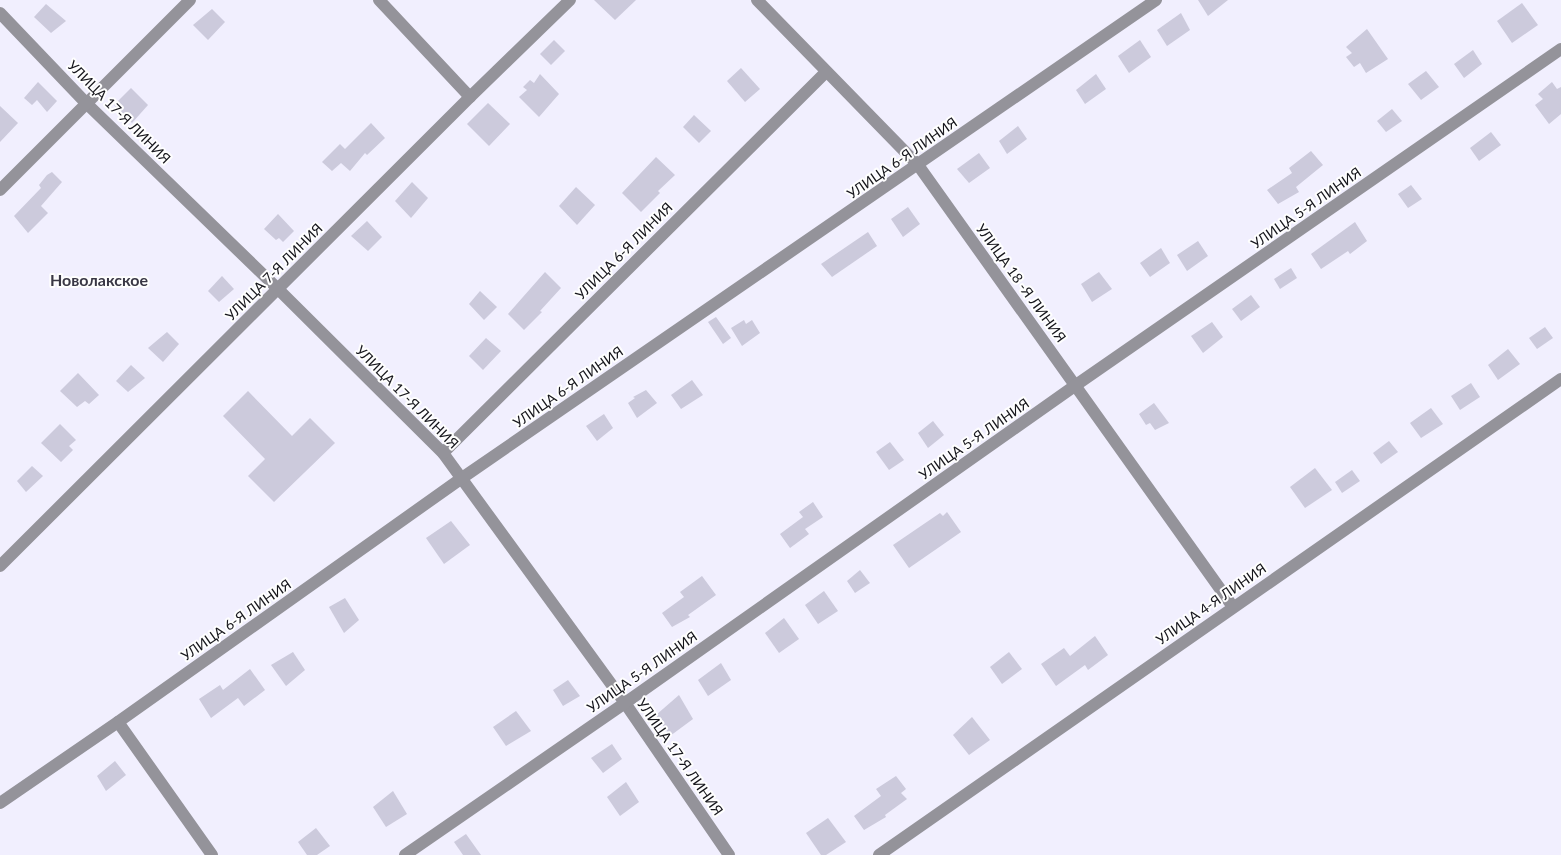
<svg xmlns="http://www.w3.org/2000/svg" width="1561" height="855" font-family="Lato,sans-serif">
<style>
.building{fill:#cccadc}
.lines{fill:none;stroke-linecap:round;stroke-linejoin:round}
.minor{stroke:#94939a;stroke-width:12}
.labels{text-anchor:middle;stroke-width:4;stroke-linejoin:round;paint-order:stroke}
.street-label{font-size:14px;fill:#15151b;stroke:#fefefe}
.quarter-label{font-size:16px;font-weight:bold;fill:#393745;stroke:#fefefe}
</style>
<rect width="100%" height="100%" fill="#f1effe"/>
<g class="building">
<path d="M594,0H636L615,20Z"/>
<path d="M1198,0H1228L1208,16Z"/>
<path d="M1522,3L1538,25L1512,43L1497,21Z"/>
<path d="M46,4L66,21L51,33L34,17Z"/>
<path d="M212,9L225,22L208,40L193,25Z"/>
<path d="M1181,13L1190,30L1167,46L1157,30Z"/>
<path d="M1367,29L1388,59L1366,73L1360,63L1354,67L1346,57L1352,53L1346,47Z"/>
<path d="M554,40L565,51L551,65L540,54Z"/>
<path d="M1140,40L1151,57L1129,73L1118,56Z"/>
<path d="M1473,50L1482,64L1464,78L1454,64Z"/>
<path d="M741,68L760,89L745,102L727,81Z"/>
<path d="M1426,71L1439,87L1421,100L1408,84Z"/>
<path d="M540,74L559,94L539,117L519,97L527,90L523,87L530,80L534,83Z"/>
<path d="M1096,74L1106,89L1085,104L1076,90Z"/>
<path d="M38,82L57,101L47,112L37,100L32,105L24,98Z"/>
<path d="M1552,82L1557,89L1561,87V114L1549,124L1535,105L1543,99L1538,94Z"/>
<path d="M131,88L148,105L132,123L114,105Z"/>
<path d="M488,103L510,124L489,146L467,124Z"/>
<path d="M0,106L18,123L0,142Z"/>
<path d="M1392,109L1402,121L1386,132L1377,121Z"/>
<path d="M694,115L711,131L699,143L683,127Z"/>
<path d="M371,123L385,138L367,155L365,153L350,171L341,163L332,171L322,162L340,144L345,149Z"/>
<path d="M1018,126L1027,139L1007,154L999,141Z"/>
<path d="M1491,132L1501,145L1479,161L1470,148Z"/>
<path d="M1311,151L1323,165L1296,187L1299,192L1278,204L1267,190L1292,173L1289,168Z"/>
<path d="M979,153L990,168L969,183L957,169Z"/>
<path d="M656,157L675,175L658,191L660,193L641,212L622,193Z"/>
<path d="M52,172L62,182L41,206L48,213L28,233L14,216L41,188L39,185L47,175Z"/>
<path d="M412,182L428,198L411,218L395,201Z"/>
<path d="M1411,185L1422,199L1408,208L1398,194Z"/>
<path d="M576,187L595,205L577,225L559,206Z"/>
<path d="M908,207L920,224L903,237L891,219Z"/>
<path d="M278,214L294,231L283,242L279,238L276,240L264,229Z"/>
<path d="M367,221L382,237L368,251L351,236Z"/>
<path d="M1355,222L1367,241L1350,254L1348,251L1321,269L1311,254Z"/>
<path d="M868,232L877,246L832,277L821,264Z"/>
<path d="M1198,241L1208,256L1187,271L1177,255Z"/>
<path d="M1161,248L1170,263L1150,277L1140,263Z"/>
<path d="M1291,268L1297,278L1280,289L1274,279Z"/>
<path d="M545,272L561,288L540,311L542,312L524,330L508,314Z"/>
<path d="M1099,272L1112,289L1092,302L1081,284Z"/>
<path d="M222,276L234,289L219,302L208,291Z"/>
<path d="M480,291L497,307L484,320L469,304Z"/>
<path d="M1251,295L1260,307L1241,321L1232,309Z"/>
<path d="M716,317L731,338L723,344L708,322Z"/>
<path d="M744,320L746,324L752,320L760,333L742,346L731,328Z"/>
<path d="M1212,322L1223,337L1203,353L1191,336Z"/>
<path d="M1545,327L1553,338L1537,349L1529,338Z"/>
<path d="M167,332L179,344L163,362L148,348Z"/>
<path d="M486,338L501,351L483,370L469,356Z"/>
<path d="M1508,349L1520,364L1498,380L1488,365Z"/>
<path d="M131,365L145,378L128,392L116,381Z"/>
<path d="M78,373L99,395L89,404L85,401L77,407L60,391Z"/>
<path d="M692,380L703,395L681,409L671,395Z"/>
<path d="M1471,383L1480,397L1460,410L1451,396Z"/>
<path d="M646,390L657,403L637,418L628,403L635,398L633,397Z"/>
<path d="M248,391L292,436L310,418L335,443L274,502L248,476L265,459L223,416Z"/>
<path d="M1154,403L1169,423L1155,430L1150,423L1146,425L1139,414Z"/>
<path d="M1431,408L1443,424L1421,438L1410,423Z"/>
<path d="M604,414L613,428L597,441L586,426Z"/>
<path d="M933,421L944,435L928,448L918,433Z"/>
<path d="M60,424L76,440L69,446L73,450L61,462L41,443Z"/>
<path d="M1389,441L1398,452L1381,464L1373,453Z"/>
<path d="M890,442L904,460L889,470L876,452Z"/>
<path d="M32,466L43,476L26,492L17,481Z"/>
<path d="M1315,468L1332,490L1305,508L1290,487Z"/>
<path d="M1352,470L1360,481L1342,493L1335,482Z"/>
<path d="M813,502L823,517L805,529L809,534L790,548L780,534L803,517L799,512Z"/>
<path d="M947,512L961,532L909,568L893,545L940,513L943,516Z"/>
<path d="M451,521L470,545L444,564L426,538Z"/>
<path d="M860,570L870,583L855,593L847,581Z"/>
<path d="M702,576L716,595L688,615L690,617L672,627L662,613L684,597L680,592Z"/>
<path d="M824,591L838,611L818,624L805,605Z"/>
<path d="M345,598L359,620L344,633L329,607Z"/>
<path d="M784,618L799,639L779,653L765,633Z"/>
<path d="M1095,636L1108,655L1088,670L1085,665L1056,686L1041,664L1064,648L1070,656Z"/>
<path d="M293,652L305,670L286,686L271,665Z"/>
<path d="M1009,652L1022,669L1002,684L990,667Z"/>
<path d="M721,663L731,680L708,696L698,680Z"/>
<path d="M250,669L265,690L244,706L238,698L211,718L199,699L220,685L223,690Z"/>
<path d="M568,680L580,696L563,706L553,690Z"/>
<path d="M679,695L693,719L670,736L656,715Z"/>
<path d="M516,711L531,731L506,746L493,727Z"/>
<path d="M972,717L990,740L969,755L953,735Z"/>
<path d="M612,744L622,759L603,773L591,758Z"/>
<path d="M115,761L126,775L106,791L97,776Z"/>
<path d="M896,776L906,789L901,793L907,799L885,815L886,817L864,830L854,816L881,796L876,789Z"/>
<path d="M626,782L639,802L620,816L607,797Z"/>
<path d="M393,791L407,814L386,827L373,807Z"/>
<path d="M828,818L846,842L826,855H821L806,833Z"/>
<path d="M316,828L330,846L317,855H307L298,842Z"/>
<path d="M466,834L481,855H463L454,842Z"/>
</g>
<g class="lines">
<g class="minor">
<path d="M379,0L470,97"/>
<path d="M757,0L918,165L1233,607"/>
<path d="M0,13L86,103L278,289L443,453L625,703L729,855"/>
<path d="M0,190L190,0"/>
<path d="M443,453L826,72"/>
<path d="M0,566L470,97L570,0"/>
<path d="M118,722L212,855"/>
<path d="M0,803L118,722L462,478L1156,0"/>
<path d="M405,855L625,703L1076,385L1561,49"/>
<path d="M879,855L1561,379"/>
</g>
</g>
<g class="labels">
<g class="street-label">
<text transform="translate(119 112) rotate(45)" y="5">УЛИЦА 17-Я ЛИНИЯ</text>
<text transform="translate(902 158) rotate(-35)" y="5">УЛИЦА 6-Я ЛИНИЯ</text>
<text transform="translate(1306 208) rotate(-35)" y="5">УЛИЦА 5-Я ЛИНИЯ</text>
<text transform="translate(624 251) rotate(-45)" y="5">УЛИЦА 6-Я ЛИНИЯ</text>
<text transform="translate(274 272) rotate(-45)" y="5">УЛИЦА 7-Я ЛИНИЯ</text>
<text transform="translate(1021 283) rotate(54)" y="5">УЛИЦА 18 -Я ЛИНИЯ</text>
<text transform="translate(568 387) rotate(-35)" y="5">УЛИЦА 6-Я ЛИНИЯ</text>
<text transform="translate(407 397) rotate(45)" y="5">УЛИЦА 17-Я ЛИНИЯ</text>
<text transform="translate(974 439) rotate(-35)" y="5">УЛИЦА 5-Я ЛИНИЯ</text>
<text transform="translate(1211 604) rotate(-35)" y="5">УЛИЦА 4-Я ЛИНИЯ</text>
<text transform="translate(236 620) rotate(-35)" y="5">УЛИЦА 6-Я ЛИНИЯ</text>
<text transform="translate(642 672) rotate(-35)" y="5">УЛИЦА 5-Я ЛИНИЯ</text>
<text transform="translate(680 757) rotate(55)" y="5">УЛИЦА 17-Я ЛИНИЯ</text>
</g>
<g class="quarter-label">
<text x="99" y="286">Новолакское</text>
</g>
</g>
</svg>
